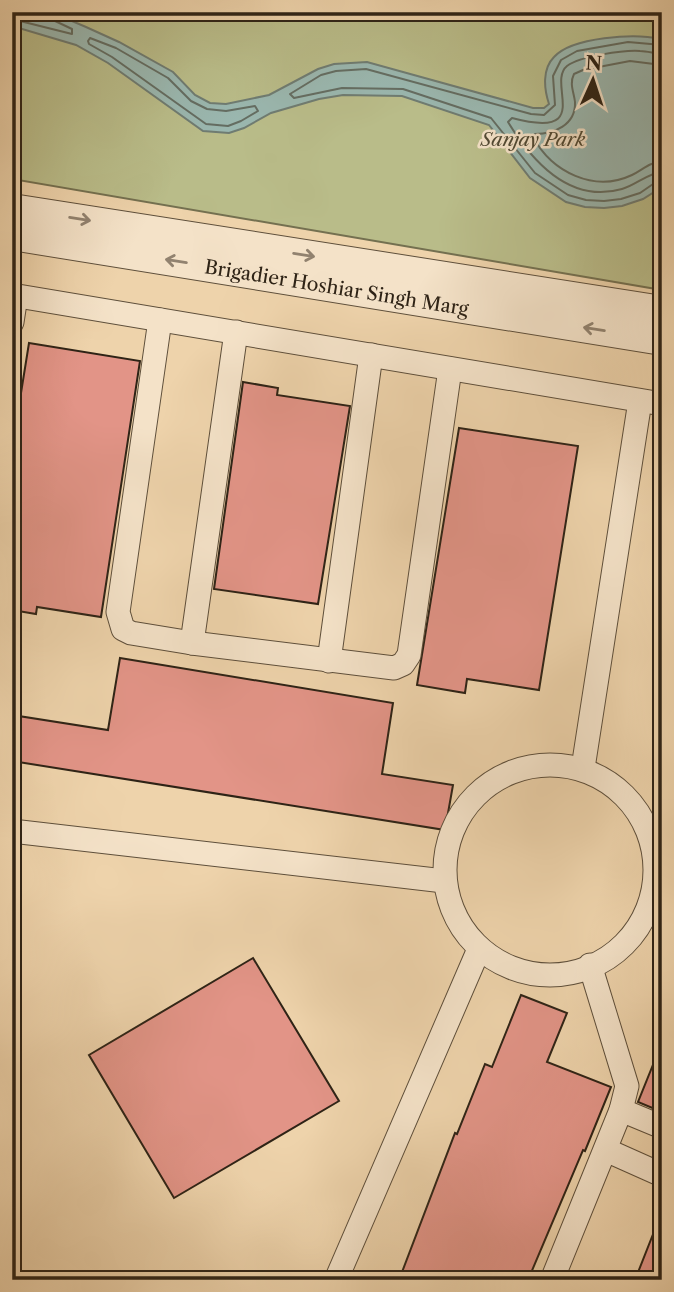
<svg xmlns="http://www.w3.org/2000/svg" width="674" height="1292" font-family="'Libre Caslon Text',serif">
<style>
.green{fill:#b9bc89;stroke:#747050;stroke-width:2}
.water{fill:#9ab7af;stroke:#6f7c72;stroke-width:2}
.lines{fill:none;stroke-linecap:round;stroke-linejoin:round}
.shore{stroke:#646d62;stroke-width:2}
.building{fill:#e29487;stroke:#2e2316;stroke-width:2}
.minor-casing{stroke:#5e4f3b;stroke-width:25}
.tertiary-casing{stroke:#5e4f3b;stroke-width:32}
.minor{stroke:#f4e2c8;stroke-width:23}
.tertiary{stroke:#f4e2c8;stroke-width:30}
.oneway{stroke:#91826f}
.labels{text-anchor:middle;stroke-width:5;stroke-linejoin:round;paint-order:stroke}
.park-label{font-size:19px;font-style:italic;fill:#514933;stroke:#f4e2c8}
.street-label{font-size:19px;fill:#2e2316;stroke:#f4e2c8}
</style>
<rect width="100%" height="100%" fill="#eed3ab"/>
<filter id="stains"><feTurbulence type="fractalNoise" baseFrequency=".00286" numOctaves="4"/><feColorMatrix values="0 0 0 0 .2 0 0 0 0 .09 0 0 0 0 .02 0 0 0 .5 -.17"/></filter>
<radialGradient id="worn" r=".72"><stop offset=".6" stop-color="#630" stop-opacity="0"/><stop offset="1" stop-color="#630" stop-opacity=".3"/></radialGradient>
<path class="green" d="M12,12H662V290L12,179Z"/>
<path class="water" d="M12,12H51L86,27L119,42L173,72L195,95L210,103L226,104L269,95L318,69L334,64L367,62L533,108H544L549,104C544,89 542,69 554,57C572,37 635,33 660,39H662V187L643,199L622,206L604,208L585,207L566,202L530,178L489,125L402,96L343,95L319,99L271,113L244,128L229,133L203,131L108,63L76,45L12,26Z"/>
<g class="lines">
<g class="shore">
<path d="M12,19L72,34V29L53,20L51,12"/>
<path d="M90,38L116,48L168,78L191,101L207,109L226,111L255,106L258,111L241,121L228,126L206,124L112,57L89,44L88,41Z"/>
<path d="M662,45L628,42L577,51L561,60L553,76L555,105L544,115L531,114L366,69L336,71L321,75L290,94L294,98L342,88L403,89L491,118L535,173L568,195L586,200L604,201L621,199L640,193L656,182L662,181"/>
<path d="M662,54C655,54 648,51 640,51C624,50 580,56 567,66C546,83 595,140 512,118L508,122C532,161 570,204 622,189C636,185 648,173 662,172"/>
<path d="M662,65L630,61L583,70L574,74C569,84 574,92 575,102C576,125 554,134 535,134L533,137C552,172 594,193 632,175C643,170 649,162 662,162"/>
</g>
</g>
<g class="building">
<path d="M29,343L140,361L101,617L37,607L36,614L12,610V449Z"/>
<path d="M243,382L278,388L277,395L350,406L318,604L214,589Z"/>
<path d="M459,428L578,446L539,690L467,679L465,693L417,685Z"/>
<path d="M120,658L393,703L382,774L453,785L445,830L12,761V715L108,730Z"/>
<path d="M253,958L339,1101L174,1198L89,1055Z"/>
<path d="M521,995L567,1013L547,1062L611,1087L585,1151L583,1150L528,1280H399L455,1133L457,1134L485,1064L492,1067Z"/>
<path d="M661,1045H662V1112L638,1102Z"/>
<path d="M661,1214L662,1280H635Z"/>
</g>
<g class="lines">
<g class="minor-casing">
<g id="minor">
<path d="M12,295L662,404"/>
<path d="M160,320L118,612L123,629L131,633L192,643L394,668L403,664L409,655L450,369"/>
<path d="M12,322L16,296"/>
<path d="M192,643L236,332"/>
<path d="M329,661L371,355"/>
<circle cx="550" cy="870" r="105"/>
<path d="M583,768L640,401"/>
<path d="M12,831L444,881"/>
<path d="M590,965L627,1086L621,1110"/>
<path d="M606,1150L662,1175"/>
<path d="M336,1280L479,949"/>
<path d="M552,1280L621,1110L662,1127"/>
</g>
</g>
<g class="tertiary-casing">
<g id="tertiary">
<path d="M12,209L662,311"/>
<path id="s1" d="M12,235L662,340"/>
</g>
</g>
<use href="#minor" class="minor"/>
<use href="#tertiary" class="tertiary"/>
</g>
<defs><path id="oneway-shaft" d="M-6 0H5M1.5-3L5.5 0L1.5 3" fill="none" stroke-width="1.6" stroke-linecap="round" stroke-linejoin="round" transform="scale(1.75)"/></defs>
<g class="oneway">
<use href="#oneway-shaft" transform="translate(80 219) rotate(9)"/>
<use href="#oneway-shaft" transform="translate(304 255) rotate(9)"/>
<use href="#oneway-shaft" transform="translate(176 261) rotate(-171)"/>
<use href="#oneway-shaft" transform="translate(594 329) rotate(-171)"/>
</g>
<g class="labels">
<g class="park-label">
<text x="533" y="146">Sanjay Park</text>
</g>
<g class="street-label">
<text dy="7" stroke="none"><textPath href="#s1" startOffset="329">Brigadier Hoshiar Singh Marg</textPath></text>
</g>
</g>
<rect width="674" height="1292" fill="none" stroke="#eed3ab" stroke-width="42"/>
<rect x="14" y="14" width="646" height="1264" fill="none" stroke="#2e2316" stroke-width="3.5"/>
<rect x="21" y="21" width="632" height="1250" fill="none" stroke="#2e2316" stroke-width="2"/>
<g transform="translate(593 80) rotate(3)" stroke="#f4e2c8" stroke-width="5" paint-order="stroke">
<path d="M0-5L12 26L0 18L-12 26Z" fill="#2e2316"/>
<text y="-10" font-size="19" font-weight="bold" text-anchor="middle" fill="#2e2316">N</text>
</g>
<rect width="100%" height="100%" filter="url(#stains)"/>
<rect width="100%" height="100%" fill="url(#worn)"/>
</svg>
